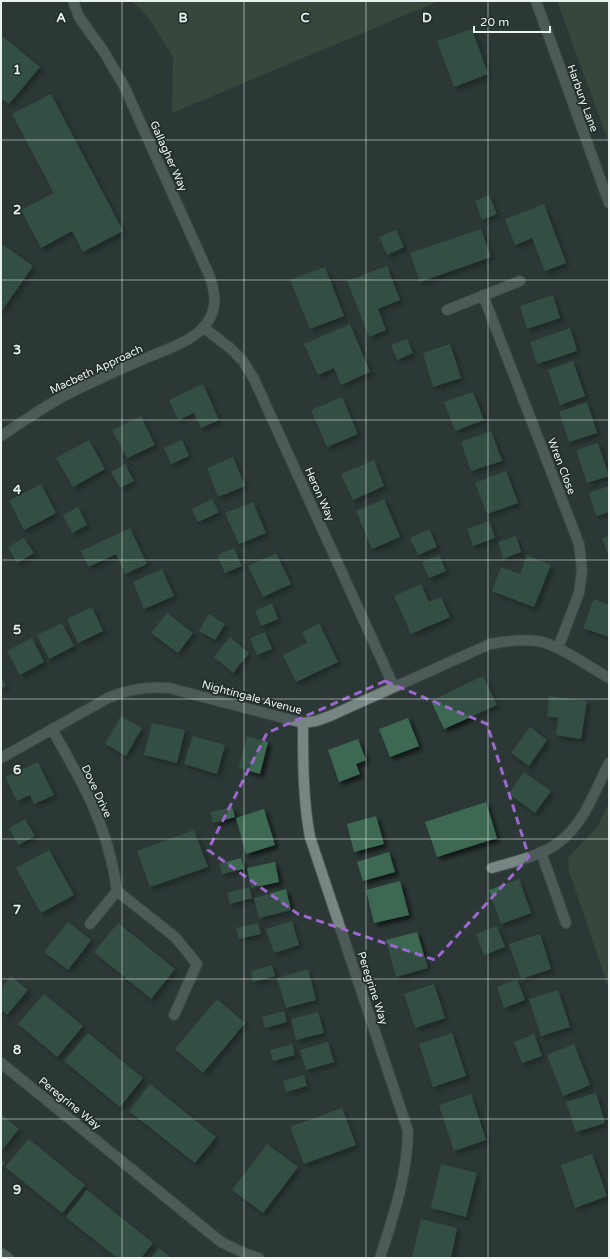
<svg xmlns="http://www.w3.org/2000/svg" width="610" height="1259" font-family="'Varela Round',sans-serif">
<style>
.green{fill:#475a44}
.building{fill:#3c6952;filter:url(#shadow)}
.lines{fill:none;stroke-linecap:round;stroke-linejoin:round}
.street-casing{stroke:#4b5754;stroke-width:12}
.secondary-casing{stroke:#4b5754;stroke-width:12}
.street{stroke:#778682;stroke-width:10}
.secondary{stroke:#778682;stroke-width:10}
.marked{fill:none;stroke:#9c67ce;stroke-width:3;stroke-dasharray:8 5;stroke-linejoin:round}
.grid{fill:none;stroke:#eaf2f0;stroke-width:1;stroke-opacity:0.55}
.labels{text-anchor:middle;stroke-width:3.5;stroke-linejoin:round;paint-order:stroke}
.street-label{font-size:11px;fill:#eaf2f0;stroke:#222e2b}
.grid-label{font-size:13px;text-anchor:middle;font-weight:bold;fill:#eaf2f0;stroke:#222e2b;stroke-width:3.5;stroke-linejoin:round;paint-order:stroke}
</style>
<defs>
<filter id="shadow"><feDropShadow dx="3.5" dy="3.5" stdDeviation="2" flood-color="#0009"/></filter>
</defs>
<rect width="100%" height="100%" fill="#2b3836"/>
<g class="green">
<path d="M132,1H439L172,113L173,57L148,17Z"/>
<path d="M557,1H609V143Z"/>
<path d="M609,803V990L569,871L568,858L598,826Z"/>
</g>
<g class="building">
<path d="M472,29L488,74L454,87L437,41Z"/>
<path d="M1,35L40,67L9,104L1,98Z"/>
<path d="M51,94L123,231L83,252L72,231L41,248L21,210L54,193L12,114Z"/>
<path d="M489,195L497,214L482,220L475,201Z"/>
<path d="M544,204L566,263L545,271L532,238L515,245L505,219Z"/>
<path d="M481,229L491,257L420,282L410,253Z"/>
<path d="M396,230L404,247L387,255L379,237Z"/>
<path d="M2,244L33,266L1,312V245Z"/>
<path d="M387,266L400,300L378,309L386,330L369,337L347,281Z"/>
<path d="M325,267L344,316L310,329L290,280Z"/>
<path d="M553,295L560,318L527,329L520,306Z"/>
<path d="M350,324L370,372L341,385L334,368L318,375L304,344Z"/>
<path d="M570,328L577,351L537,364L530,342Z"/>
<path d="M407,339L413,353L397,360L391,345Z"/>
<path d="M450,344L461,378L433,387L423,353Z"/>
<path d="M573,361L585,396L560,405L548,370Z"/>
<path d="M203,384L219,420L201,428L194,413L178,420L169,400Z"/>
<path d="M473,392L484,420L455,431L444,402Z"/>
<path d="M342,397L358,434L327,447L311,410Z"/>
<path d="M587,402L597,433L569,442L559,412Z"/>
<path d="M141,416L155,445L127,458L112,430Z"/>
<path d="M491,431L502,461L471,471L461,442Z"/>
<path d="M89,440L105,469L73,487L56,458Z"/>
<path d="M182,440L189,456L171,464L164,448Z"/>
<path d="M598,443L609,476L587,483L576,450Z"/>
<path d="M233,457L245,486L218,497L207,468Z"/>
<path d="M374,460L384,486L353,500L341,474Z"/>
<path d="M125,464L134,481L120,488L111,472Z"/>
<path d="M506,471L518,503L487,514L475,483Z"/>
<path d="M41,484L56,513L24,530L9,501Z"/>
<path d="M609,486V512L596,516L589,493Z"/>
<path d="M212,499L219,512L198,522L192,509Z"/>
<path d="M384,499L400,537L372,549L356,511Z"/>
<path d="M253,502L266,533L239,544L225,513Z"/>
<path d="M78,507L87,525L72,533L63,515Z"/>
<path d="M489,521L495,538L473,546L467,529Z"/>
<path d="M130,528L147,564L125,574L116,554L88,567L81,551Z"/>
<path d="M429,529L437,547L418,555L410,538Z"/>
<path d="M516,536L521,552L503,559L498,542Z"/>
<path d="M609,536V557L602,538Z"/>
<path d="M24,538L34,553L17,563L8,547Z"/>
<path d="M234,548L242,566L225,573L217,555Z"/>
<path d="M276,553L291,584L263,597L248,566Z"/>
<path d="M439,555L446,571L429,578L422,562Z"/>
<path d="M527,555L551,565L534,607L492,591L501,567L520,574Z"/>
<path d="M162,569L174,596L144,609L133,582Z"/>
<path d="M421,584L429,602L441,597L450,617L411,634L394,596Z"/>
<path d="M594,599L609,605V637L583,628Z"/>
<path d="M272,603L278,619L261,626L255,611Z"/>
<path d="M92,607L103,631L78,643L67,619Z"/>
<path d="M167,613L193,633L178,653L151,633Z"/>
<path d="M209,614L225,624L215,640L199,631Z"/>
<path d="M62,623L74,646L49,659L37,635Z"/>
<path d="M319,623L338,662L296,682L283,655L307,643L302,632Z"/>
<path d="M265,632L272,649L257,655L250,638Z"/>
<path d="M230,637L249,653L233,673L214,657Z"/>
<path d="M32,638L44,662L20,675L7,651Z"/>
<path d="M483,676L497,705L444,729L431,701Z"/>
<path d="M1,677L6,686L1,689Z"/>
<path d="M549,696L587,701L581,739L556,735L558,718L547,716Z"/>
<path d="M121,716L142,728L126,756L105,744Z"/>
<path d="M408,718L419,746L390,757L379,729Z"/>
<path d="M152,723L185,730L177,763L144,755Z"/>
<path d="M530,727L547,740L529,766L511,753Z"/>
<path d="M193,736L225,745L217,774L184,764Z"/>
<path d="M247,736L268,742L260,774L239,768Z"/>
<path d="M358,739L366,760L356,764L360,774L339,782L328,750Z"/>
<path d="M38,762L54,795L34,804L30,795L17,801L5,777Z"/>
<path d="M524,772L551,791L535,813L509,794Z"/>
<path d="M486,802L497,838L437,857L425,822Z"/>
<path d="M232,807L235,817L213,823L210,812Z"/>
<path d="M264,809L275,845L246,854L236,818Z"/>
<path d="M376,816L384,844L354,852L347,824Z"/>
<path d="M25,819L35,836L18,845L9,828Z"/>
<path d="M194,830L208,867L150,887L137,851Z"/>
<path d="M49,850L74,895L41,913L16,868Z"/>
<path d="M389,852L395,872L363,881L357,862Z"/>
<path d="M241,858L244,869L222,874L219,864Z"/>
<path d="M275,862L279,882L251,888L247,868Z"/>
<path d="M519,879L531,913L501,924L489,890Z"/>
<path d="M400,881L409,915L374,923L366,890Z"/>
<path d="M249,887L252,898L230,904L227,893Z"/>
<path d="M286,889L291,910L259,918L254,898Z"/>
<path d="M292,921L299,945L274,953L266,929Z"/>
<path d="M68,922L91,940L68,970L44,952Z"/>
<path d="M118,923L175,969L151,999L94,952Z"/>
<path d="M258,923L261,934L239,939L236,928Z"/>
<path d="M497,926L505,947L484,955L476,934Z"/>
<path d="M417,932L428,968L396,977L386,940Z"/>
<path d="M540,934L551,969L521,979L509,944Z"/>
<path d="M272,965L275,976L253,982L251,971Z"/>
<path d="M308,969L316,1000L286,1008L277,978Z"/>
<path d="M11,976L28,990L7,1015L1,1009V988Z"/>
<path d="M517,979L525,1000L504,1008L497,987Z"/>
<path d="M434,984L445,1018L415,1028L404,994Z"/>
<path d="M558,990L570,1027L541,1036L529,999Z"/>
<path d="M44,994L83,1026L57,1057L18,1024Z"/>
<path d="M217,999L245,1023L203,1073L175,1049Z"/>
<path d="M284,1011L287,1022L265,1028L262,1017Z"/>
<path d="M318,1012L324,1033L296,1040L291,1019Z"/>
<path d="M88,1033L143,1078L120,1107L64,1061Z"/>
<path d="M452,1033L466,1076L433,1087L419,1044Z"/>
<path d="M534,1034L542,1056L522,1063L514,1042Z"/>
<path d="M328,1042L334,1062L306,1070L300,1050Z"/>
<path d="M292,1044L295,1055L273,1061L270,1050Z"/>
<path d="M574,1044L590,1085L563,1096L547,1055Z"/>
<path d="M304,1075L307,1086L286,1092L283,1081Z"/>
<path d="M150,1084L216,1137L195,1163L129,1111Z"/>
<path d="M596,1093L605,1123L576,1132L566,1102Z"/>
<path d="M471,1094L486,1140L454,1151L439,1105Z"/>
<path d="M342,1108L356,1145L304,1164L290,1127Z"/>
<path d="M2,1115L19,1129L1,1151V1117Z"/>
<path d="M29,1139L85,1185L62,1213L5,1167Z"/>
<path d="M267,1144L298,1167L263,1213L232,1190Z"/>
<path d="M592,1154L607,1196L575,1208L561,1165Z"/>
<path d="M1,1159L5,1163L1,1168Z"/>
<path d="M441,1164L477,1173L466,1217L431,1208Z"/>
<path d="M87,1190L153,1243L141,1258H117L66,1217Z"/>
<path d="M421,1219L457,1228L451,1258H412Z"/>
<path d="M159,1248L171,1258H151Z"/>
</g>
<g class="lines">
<g class="street-casing">
<g id="street">
<path d="M483,295L579,544L582,570L579,593L558,648"/>
<path d="M447,310L520,281"/>
<path d="M203,327L230,348L243,361L254,379L394,687"/>
<path d="M1,436C27,419 53,400 82,387C103,377 125,367 146,358C165,350 188,343 203,328C218,311 216,296 210,277L124,86L104,52L79,17L73,1"/>
<path d="M303,723C303,762 303,800 310,837L408,1131C407,1177 394,1214 380,1258"/>
<path d="M52,729C65,753 80,777 91,802C104,830 113,861 117,891L175,937L197,964L174,1015"/>
<path d="M1,758L108,698C128,689 148,686 169,688L303,723L316,721L330,716L490,644C506,641 522,639 537,641C556,643 591,668 609,678"/>
<path d="M541,852L566,923"/>
<path d="M492,868C512,862 541,856 558,843C584,824 595,791 609,763"/>
<path d="M90,924L117,891"/>
<path d="M1,1063L221,1242L246,1254L259,1258"/>
</g>
</g>
<g class="secondary-casing">
<g id="secondary">
<path d="M536,1L609,203"/>
<path d="M1,1253L8,1258"/>
</g>
</g>
<use href="#street" class="street"/>
<use href="#secondary" class="secondary"/>
</g>
<path d="M0 0H610V1259H0ZM385,681L487,724L529,857L435,960L298,914L208,850L267,733Z" fill="#2b3836" fill-opacity=".55" fill-rule="evenodd"/>
<path class="marked" d="M385,681L487,724L529,857L435,960L298,914L208,850L267,733Z"/>
<path class="grid" d="M122,1V1258M244,1V1258M366,1V1258M488,1V1258M1,140H609M1,280H609M1,420H609M1,560H609M1,699H609M1,839H609M1,979H609M1,1119H609"/>
<g class="labels">
<g class="street-label">
<text transform="translate(583 98) rotate(70)" y="4">Harbury Lane</text>
<text transform="translate(169 156) rotate(66)" y="4">Gallagher Way</text>
<text transform="translate(96 369) rotate(-25)" y="4">Macbeth Approach</text>
<text transform="translate(562 466) rotate(69)" y="4">Wren Close</text>
<text transform="translate(320 494) rotate(66)" y="4">Heron Way</text>
<text transform="translate(252 697) rotate(15)" y="4">Nightingale Avenue</text>
<text transform="translate(97 791) rotate(65)" y="4">Dove Drive</text>
<text transform="translate(373 988) rotate(72)" y="4">Peregrine Way</text>
<text transform="translate(70 1103) rotate(39)" y="4">Peregrine Way</text>
</g>
</g>
<g class="grid-label">
<text x="61" y="22">A</text>
<text x="183" y="22">B</text>
<text x="305" y="22">C</text>
<text x="427" y="22">D</text>
<text x="17" y="74">1</text>
<text x="17" y="214">2</text>
<text x="17" y="354">3</text>
<text x="17" y="494">4</text>
<text x="17" y="634">5</text>
<text x="17" y="774">6</text>
<text x="17" y="914">7</text>
<text x="17" y="1054">8</text>
<text x="17" y="1194">9</text>
</g>
<rect width="610" height="1259" fill="none" stroke="#eaf2f0" stroke-width="4"/>
<path d="M474 26v6h76v-6" fill="none" stroke="#eaf2f0" stroke-width="2"/>
<text x="480" y="26" font-size="12" fill="#eaf2f0" stroke="#222e2b" stroke-width="3" paint-order="stroke">20 m</text>
</svg>
